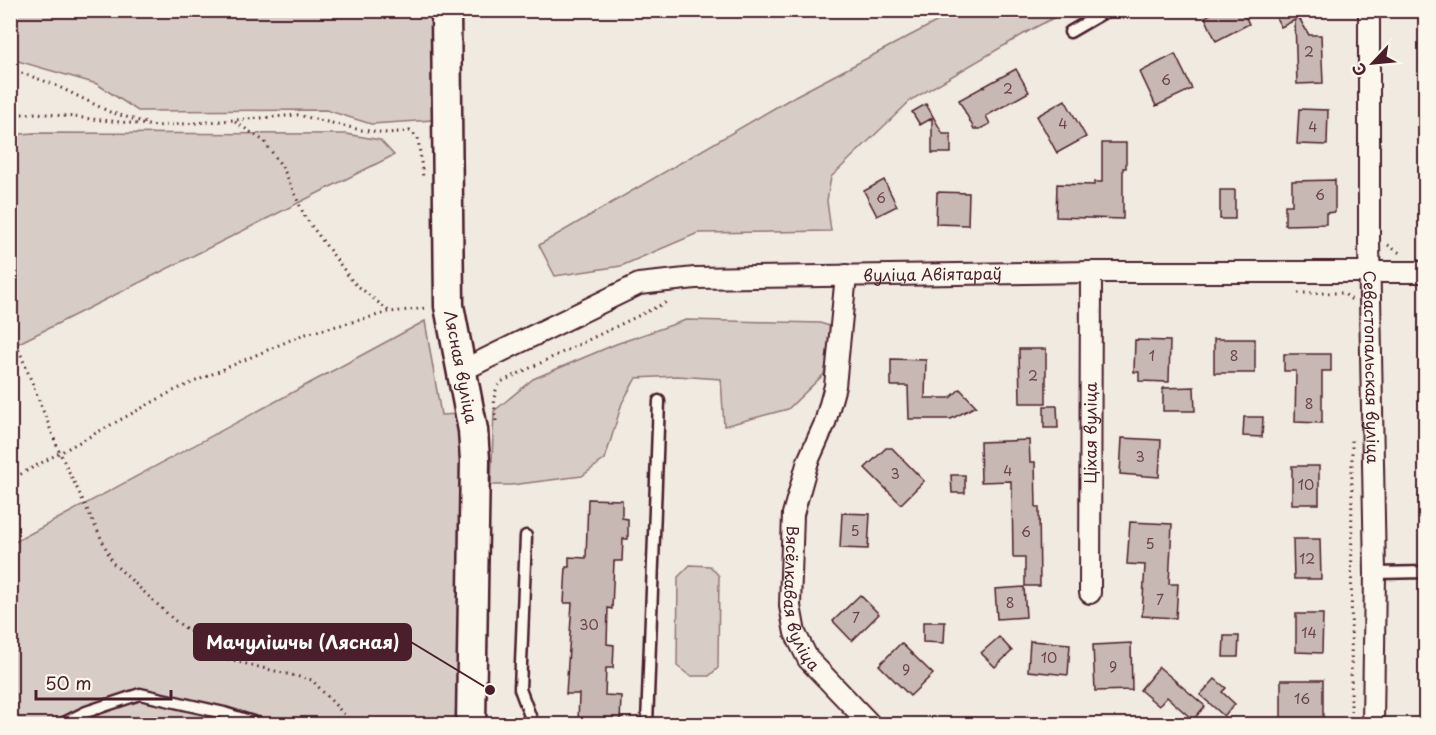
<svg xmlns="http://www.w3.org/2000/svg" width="1436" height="735" font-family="'Playpen Sans',sans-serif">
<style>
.green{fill:#d8ccc6;stroke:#917678;stroke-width:1.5}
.building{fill:#c8b8b3;stroke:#4a1f2b;stroke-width:1.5}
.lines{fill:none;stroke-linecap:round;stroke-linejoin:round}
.lane-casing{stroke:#4a1f2b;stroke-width:15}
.street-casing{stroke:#4a1f2b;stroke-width:24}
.secondary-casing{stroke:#4a1f2b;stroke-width:33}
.path{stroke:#4a1f2b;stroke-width:3;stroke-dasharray:1.5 4.5;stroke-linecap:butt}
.lane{stroke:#fbf7ec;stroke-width:10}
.street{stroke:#fbf7ec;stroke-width:20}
.secondary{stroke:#fbf7ec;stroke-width:28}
.labels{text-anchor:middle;stroke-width:6;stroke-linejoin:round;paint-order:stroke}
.number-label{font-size:14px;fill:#6a454d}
.street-label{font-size:16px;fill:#4a1f2b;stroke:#fbf7ec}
.leader{fill:none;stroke:#4a1f2b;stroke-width:2}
.callout-dot{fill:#4a1f2b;stroke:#fbf7ec;stroke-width:2}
.callout{fill:#4a1f2b;stroke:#4a1f2b;stroke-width:2}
.callout-label{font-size:18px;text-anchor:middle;font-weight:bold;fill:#fff}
</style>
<rect width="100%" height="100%" fill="#f0eae0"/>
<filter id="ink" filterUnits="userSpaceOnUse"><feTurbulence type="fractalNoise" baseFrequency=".0167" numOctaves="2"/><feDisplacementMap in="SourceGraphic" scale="12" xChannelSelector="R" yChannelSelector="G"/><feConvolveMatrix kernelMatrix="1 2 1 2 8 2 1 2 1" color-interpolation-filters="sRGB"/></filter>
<g filter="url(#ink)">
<g class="green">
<path d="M10,11H432L433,120L371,124L326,110L138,111L97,84L11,59Z"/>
<path d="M957,11H1067L1034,28L911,100L831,177L827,201L831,231L698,233L621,266L555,276L539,245L797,95Z"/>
<path d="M33,133L346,134L380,140L394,155L11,347V135Z"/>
<path d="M686,320L820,323L836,328L824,374L788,409L724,426L721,379L677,376L636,378L622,403L605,459L582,476L511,485H491L494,411L533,379L616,344Z"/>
<path d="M425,321L441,415L458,414L466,501L455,724H11V544Z"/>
<path d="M690,565L710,566L719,576L718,668L709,676H690L677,666L678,577Z"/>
</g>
<g class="building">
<path d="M1218,10H1242L1249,24L1216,41L1205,17Z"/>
<path d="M1272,10H1312L1299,18L1309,35H1321L1323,83L1297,84L1295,20L1281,27Z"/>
<path d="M1175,54L1192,89L1156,106L1140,72Z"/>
<path d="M1016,69L1029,92L986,116L990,124L980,129H974L959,100Z"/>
<path d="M1065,100L1086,137L1057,153L1037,116Z"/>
<path d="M926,104L943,134H951V153H932V118L920,125L912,112Z"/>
<path d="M1299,109L1328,110L1327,145L1297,144Z"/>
<path d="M1102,143H1126V168H1123V219L1056,217L1057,184L1094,185V182H1102Z"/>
<path d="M884,180L897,206L877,216L864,191Z"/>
<path d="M1335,180V212L1326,213V224L1285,225V205H1292V181Z"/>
<rect x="1220" y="190" width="15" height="29"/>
<path d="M937,192L969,193L968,225L936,224Z"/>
<rect x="1214" y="339" width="41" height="34"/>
<path d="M1135,340L1170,341L1169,382L1139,381V372H1134Z"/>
<path d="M1019,349H1046V403H1020Z"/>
<path d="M1284,354H1331V371H1322V423L1295,422L1296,371H1284Z"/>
<path d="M891,359L926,360L925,398H950L960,389L976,406L951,419H909L908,386H891Z"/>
<path d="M1194,387L1195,411H1163V388Z"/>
<path d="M1044,406H1057L1058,428H1044Z"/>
<path d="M1244,417H1263L1262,437L1243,436Z"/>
<path d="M1122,438L1161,440L1159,477L1120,474Z"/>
<path d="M1029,440L1030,462H1035L1036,507H1039L1040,586H1025V557H1013L1012,488H1011V481L981,482L980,442Z"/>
<path d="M886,448H892L924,481L901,504L865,468Z"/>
<rect x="1292" y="466" width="27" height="38"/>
<path d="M951,475H965V493H952Z"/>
<path d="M588,499L622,500V518L628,519V539H623L622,561H614L612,609L608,608L607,644L614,645L613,668H606L605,695L621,696L620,724L578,723L579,694H566L572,603H564L566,567H569V557L586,558Z"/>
<path d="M842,513L870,514L868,549L840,548Z"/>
<path d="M1130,522L1172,524L1169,584H1178L1176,618L1142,616L1145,565L1127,564Z"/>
<path d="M1293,539H1320L1321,579H1294Z"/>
<path d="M1024,587L1026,617L997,619L995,589Z"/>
<path d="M860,595L879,614L852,641L833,621Z"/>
<path d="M1296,614H1323L1322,653L1296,652Z"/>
<path d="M923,622H945L944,643L923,642Z"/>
<path d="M1224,636H1239L1238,657H1223Z"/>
<path d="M999,637L1012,651L995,667L981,653Z"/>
<path d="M1030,641L1070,644L1068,675L1028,671Z"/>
<path d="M901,643L933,674L910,696L879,665Z"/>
<path d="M1131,643L1132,690L1095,691L1093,645Z"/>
<path d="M1159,667L1205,706L1193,720L1167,697L1159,706L1140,690Z"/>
<path d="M1215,679L1226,688L1222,692L1235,704L1224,716L1200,695Z"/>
<rect x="1281" y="680" width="42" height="38"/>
</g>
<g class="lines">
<g class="lane-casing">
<g id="lane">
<path d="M1070,32L1108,10"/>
<path d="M526,536L520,689L533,724"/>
<path d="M1375,573L1426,572"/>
<path d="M62,724L86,712L140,694L224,713L259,724"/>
<path d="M647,724L659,401"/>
</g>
</g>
<g class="street-casing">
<g id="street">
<path id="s1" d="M1369,10V243L1375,573L1373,724"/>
<path id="s2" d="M846,275L835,386L825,423L808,461L793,514L790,606L795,633L808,659L870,724"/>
<path id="s3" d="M461,371L639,284L695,278L1091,272H1426"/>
<path id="s4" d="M1090,593L1091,272"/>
</g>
</g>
<g class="secondary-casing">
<g id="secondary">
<path id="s5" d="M446,10L449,306L473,430L475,460L471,724"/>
</g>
</g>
<g class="path">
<path d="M10,69L53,84L110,112L149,124"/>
<path d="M10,115L37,113L157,126L298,115L361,130L387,133L410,131L418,138L423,177"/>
<path d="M235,122L264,141L283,168L305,217L353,282L390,312"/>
<path d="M1388,245L1400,253"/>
<path d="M1298,293H1343L1352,300"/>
<path d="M10,327L59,451L113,563L174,620L230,660L312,680L353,724"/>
<path d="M496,421C495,407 491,393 501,382L669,301"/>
<path d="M10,480L173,391L302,335L390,312L427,308"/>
<path d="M1351,724L1352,438"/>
</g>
<use href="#lane" class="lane"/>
<use href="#street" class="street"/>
<use href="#secondary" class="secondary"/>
</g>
</g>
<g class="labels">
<g class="number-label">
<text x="1309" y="57">2</text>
<text x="1166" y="85">6</text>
<text x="1008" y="94">2</text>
<text x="1063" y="129">4</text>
<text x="1313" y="132">4</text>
<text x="1320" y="200">6</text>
<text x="881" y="203">6</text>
<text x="1152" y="361">1</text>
<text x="1234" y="361">8</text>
<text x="1033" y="381">2</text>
<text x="1309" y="409">8</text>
<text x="1140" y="462">3</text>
<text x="1008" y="476">4</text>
<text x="895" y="479">3</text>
<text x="1306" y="490">10</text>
<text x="855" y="536">5</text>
<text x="1026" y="537">6</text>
<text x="1150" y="549">5</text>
<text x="1307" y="564">12</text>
<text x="1160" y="605">7</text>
<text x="1010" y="608">8</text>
<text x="856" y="623">7</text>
<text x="589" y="630">30</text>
<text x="1309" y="638">14</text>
<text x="1049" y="663">10</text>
<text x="1113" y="672">9</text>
<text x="906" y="675">9</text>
<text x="1302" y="704">16</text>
</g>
<g class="street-label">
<text dy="6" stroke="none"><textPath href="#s3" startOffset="492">вуліца Авіятараў</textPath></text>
<text dy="6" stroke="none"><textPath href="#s1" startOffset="357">Севастопальская вуліца</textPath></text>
<text dy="6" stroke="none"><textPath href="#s5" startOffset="358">Лясная вуліца</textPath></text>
<text dy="6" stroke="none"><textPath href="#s4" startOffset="160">Ціхая вуліца</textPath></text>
<text dy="6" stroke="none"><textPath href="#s2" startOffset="333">Вясёлкавая вуліца</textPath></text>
</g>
</g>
<path class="leader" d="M490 690L411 642"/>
<circle class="callout-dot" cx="490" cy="690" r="6"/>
<rect class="callout" x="194" y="624" width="217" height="36" rx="6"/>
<g class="callout-label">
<text x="303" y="649">Мачулішчы (Лясная)</text>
</g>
<rect width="1436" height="735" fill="none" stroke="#fbf7ec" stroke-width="36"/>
<rect x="18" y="18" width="1400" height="699" fill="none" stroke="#4a1f2b" stroke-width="2" filter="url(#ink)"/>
<g transform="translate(1373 63) rotate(244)" stroke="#fbf7ec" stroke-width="4.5" paint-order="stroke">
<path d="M0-4.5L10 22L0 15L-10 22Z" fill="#4a1f2b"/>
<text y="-9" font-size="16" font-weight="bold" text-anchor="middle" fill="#4a1f2b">С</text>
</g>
<path d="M36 690v9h135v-9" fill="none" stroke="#4a1f2b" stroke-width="3"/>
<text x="45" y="690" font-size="18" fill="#4a1f2b" stroke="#fbf7ec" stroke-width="4.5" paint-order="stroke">50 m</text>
</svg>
